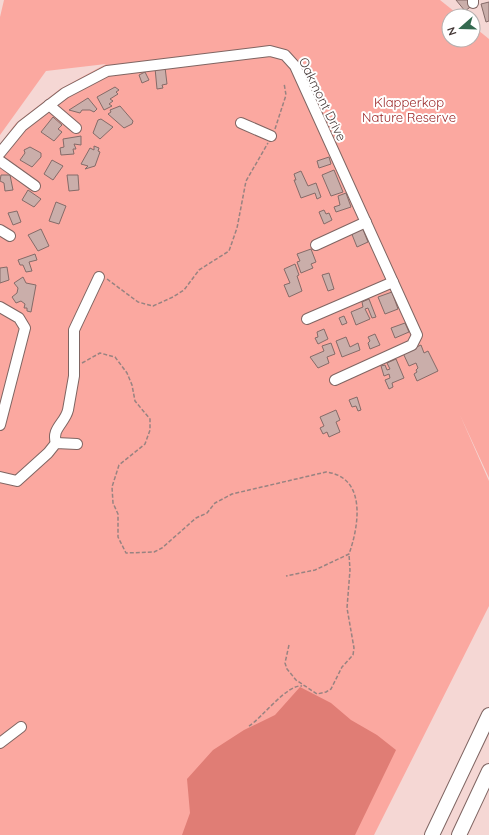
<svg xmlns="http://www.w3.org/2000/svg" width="489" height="835" font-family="Quicksand,sans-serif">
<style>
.green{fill:#fba8a0}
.forest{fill:#e07d75}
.building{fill:#caaeaa;stroke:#856b68}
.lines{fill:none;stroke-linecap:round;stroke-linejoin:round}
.minor-casing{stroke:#7f6562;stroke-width:12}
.highway-casing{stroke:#7f6562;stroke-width:16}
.path{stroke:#988381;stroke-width:1.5;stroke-dasharray:4 2;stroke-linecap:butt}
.minor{stroke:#fff;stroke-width:10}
.highway{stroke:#fff;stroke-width:14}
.labels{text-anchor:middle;stroke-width:4;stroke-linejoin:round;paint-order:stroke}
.street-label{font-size:13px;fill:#453938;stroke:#fff}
.park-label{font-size:13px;fill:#9a2425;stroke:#fff}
</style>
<rect width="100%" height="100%" fill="#f5d7d4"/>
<path class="green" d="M4,0H440L460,16H449V40H473V26L489,39V478L460,415L489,481V606L374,835H0V144L16,123L60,89L106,64L46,71L0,135V17Z"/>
<path class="forest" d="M300,687L331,703L351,720L377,735L396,750L355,835H182L190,813L187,779L213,750L244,730L275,715Z"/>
<g class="building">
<path d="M456,0H469L473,5L465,11Z"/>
<path d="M489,2V21L486,22L481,4Z"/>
<path d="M165,67L167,84L162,85L163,88L157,89L155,68Z"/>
<path d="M145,72L149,80L142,83L139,75Z"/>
<path d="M115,87L119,90L116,92L118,94L110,99L113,101L109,104L112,106L104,110L97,97Z"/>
<path d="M88,98L97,109L94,112L90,110H82L80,113L69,110Z"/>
<path d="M120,106L133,121L132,124L124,128L108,114L111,112L110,110Z"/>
<path d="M53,117L62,125L58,129L62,132L54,141L41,132Z"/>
<path d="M101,119L113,127L100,139L93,133L98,120Z"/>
<path d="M81,136V145L74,144L76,149H73L74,154L61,155L60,148L64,147L63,139Z"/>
<path d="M94,146L99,148L98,151L100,152L95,166L85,169L88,166L81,164L90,148L94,150Z"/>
<path d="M30,147L41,153V157L32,167L20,160L25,153L24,150Z"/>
<path d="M329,157L331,164L319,168L317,161Z"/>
<path d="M52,160L63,166L53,180L44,174Z"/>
<path d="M334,170L343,192L331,196L322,175Z"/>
<path d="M301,171L308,186L316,183L321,197L317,199L315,193L301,198L294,180H296L294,174Z"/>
<path d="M1,175H10L13,190L5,191L4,183L0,181Z"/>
<path d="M67,175H78L79,190L69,191Z"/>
<path d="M28,190L41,199L34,207L22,200Z"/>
<path d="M346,193L351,207L336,212L334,207L340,205L338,196Z"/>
<path d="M56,202L66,206L59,224L49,221Z"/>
<path d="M324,210L326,214L329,213L332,220L324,224L319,212Z"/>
<path d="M17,211L21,222L13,225L8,213Z"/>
<path d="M362,227L368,242L357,247L351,232Z"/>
<path d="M41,229L49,246L38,251L28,235Z"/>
<path d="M311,249L316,262L311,264L313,268L301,273L297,262L300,261L297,254Z"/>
<path d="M35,254L37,260L29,262L32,271L26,272L23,265H20L18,260Z"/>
<path d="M295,264L299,275L297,276L302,291L289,297L284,285L290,283L284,269Z"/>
<path d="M7,267L9,280L0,283V268Z"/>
<path d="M329,273L334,289L328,291L322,275Z"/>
<path d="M23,277L26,283L36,285L31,312L27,311V308H24L25,304L21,301L16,303L12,297L17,293L18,288L14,283Z"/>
<path d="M392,292L398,309L385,314L378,297Z"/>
<path d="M369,299L376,317L372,318L368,308L365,309L370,319L356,325L351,312L363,307L362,302Z"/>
<path d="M344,316L347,323L342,325L339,318Z"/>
<path d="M405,323L409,332L395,338L391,328Z"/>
<path d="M324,329L328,339L318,344L315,338L318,337L317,332Z"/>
<path d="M375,334L380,345L370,349L368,343L370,341L368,337Z"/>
<path d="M346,337L350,347L358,343L360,350L342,357L336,341Z"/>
<path d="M331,343L335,354L327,357L329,363L318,368L310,357L324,351L322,346Z"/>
<path d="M421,345L424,353L428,351L438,371L417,381L414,374L417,372L416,370L418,368L416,363L409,366L403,353Z"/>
<path d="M396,359L404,378L392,383L393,387L389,389L385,380L390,378L389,374L384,376L381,366L385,365L387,370L390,369L387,363Z"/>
<path d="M357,397L361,410L358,411L356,406L352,407L349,400Z"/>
<path d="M336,410L340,420L336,422L340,432L329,437L327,432L323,434L320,428L324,426L320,417Z"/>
</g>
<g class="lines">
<g class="minor-casing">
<g id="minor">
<path d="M473,3V0"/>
<path d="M49,105L76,128"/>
<path d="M241,123L271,136"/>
<path d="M0,153L22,126L65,93L107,71L270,51L285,55L295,66L417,335L412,345L335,380"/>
<path d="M0,161L35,186"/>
<path d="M0,230L10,236"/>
<path d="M316,245L366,222"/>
<path d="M0,307L19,318L25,328L0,425"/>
<path d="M307,319L393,282"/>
<path d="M56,443C51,429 65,423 68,410L74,376V330L99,277"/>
<path d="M0,477L17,481L48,453L56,443L77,444"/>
<path d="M0,743L21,727"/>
</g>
</g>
<g class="highway-casing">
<g id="highway">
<path d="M432,835L489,715"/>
<path d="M459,835L489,771"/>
</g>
</g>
<g class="path">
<path d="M275,129L286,95L284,83"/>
<path d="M107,279L138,302L153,306L173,297L184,290L199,270L229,251L237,228L246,181L268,143"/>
<path d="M82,363L100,353L115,357L127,373L132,385L135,401L150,419V430L145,444L119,465L112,487L113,503L118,514V537L126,553L154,552L162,548L196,518L207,513L215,503L232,494L326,472C367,477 359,526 349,554L315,570L286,576"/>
<path d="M289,645L285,663L287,669L296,680L317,694L326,692L331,689L342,667L353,655L354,648L347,608L350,570L349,554"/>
<path d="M249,726C262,718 287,684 302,686"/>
</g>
<use href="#minor" class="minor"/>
<use href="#highway" class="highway"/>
</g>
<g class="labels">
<g class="street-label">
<text transform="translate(323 99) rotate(64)" y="5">Oakmont Drive</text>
</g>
<g class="park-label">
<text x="409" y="107">Klapperkop<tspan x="409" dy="15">Nature Reserve</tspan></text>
</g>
</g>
<g transform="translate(461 28) rotate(250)"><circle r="19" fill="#ffffff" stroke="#b5b0af"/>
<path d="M0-3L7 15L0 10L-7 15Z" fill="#33694f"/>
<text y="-6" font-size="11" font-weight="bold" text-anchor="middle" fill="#453938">N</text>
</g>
</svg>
